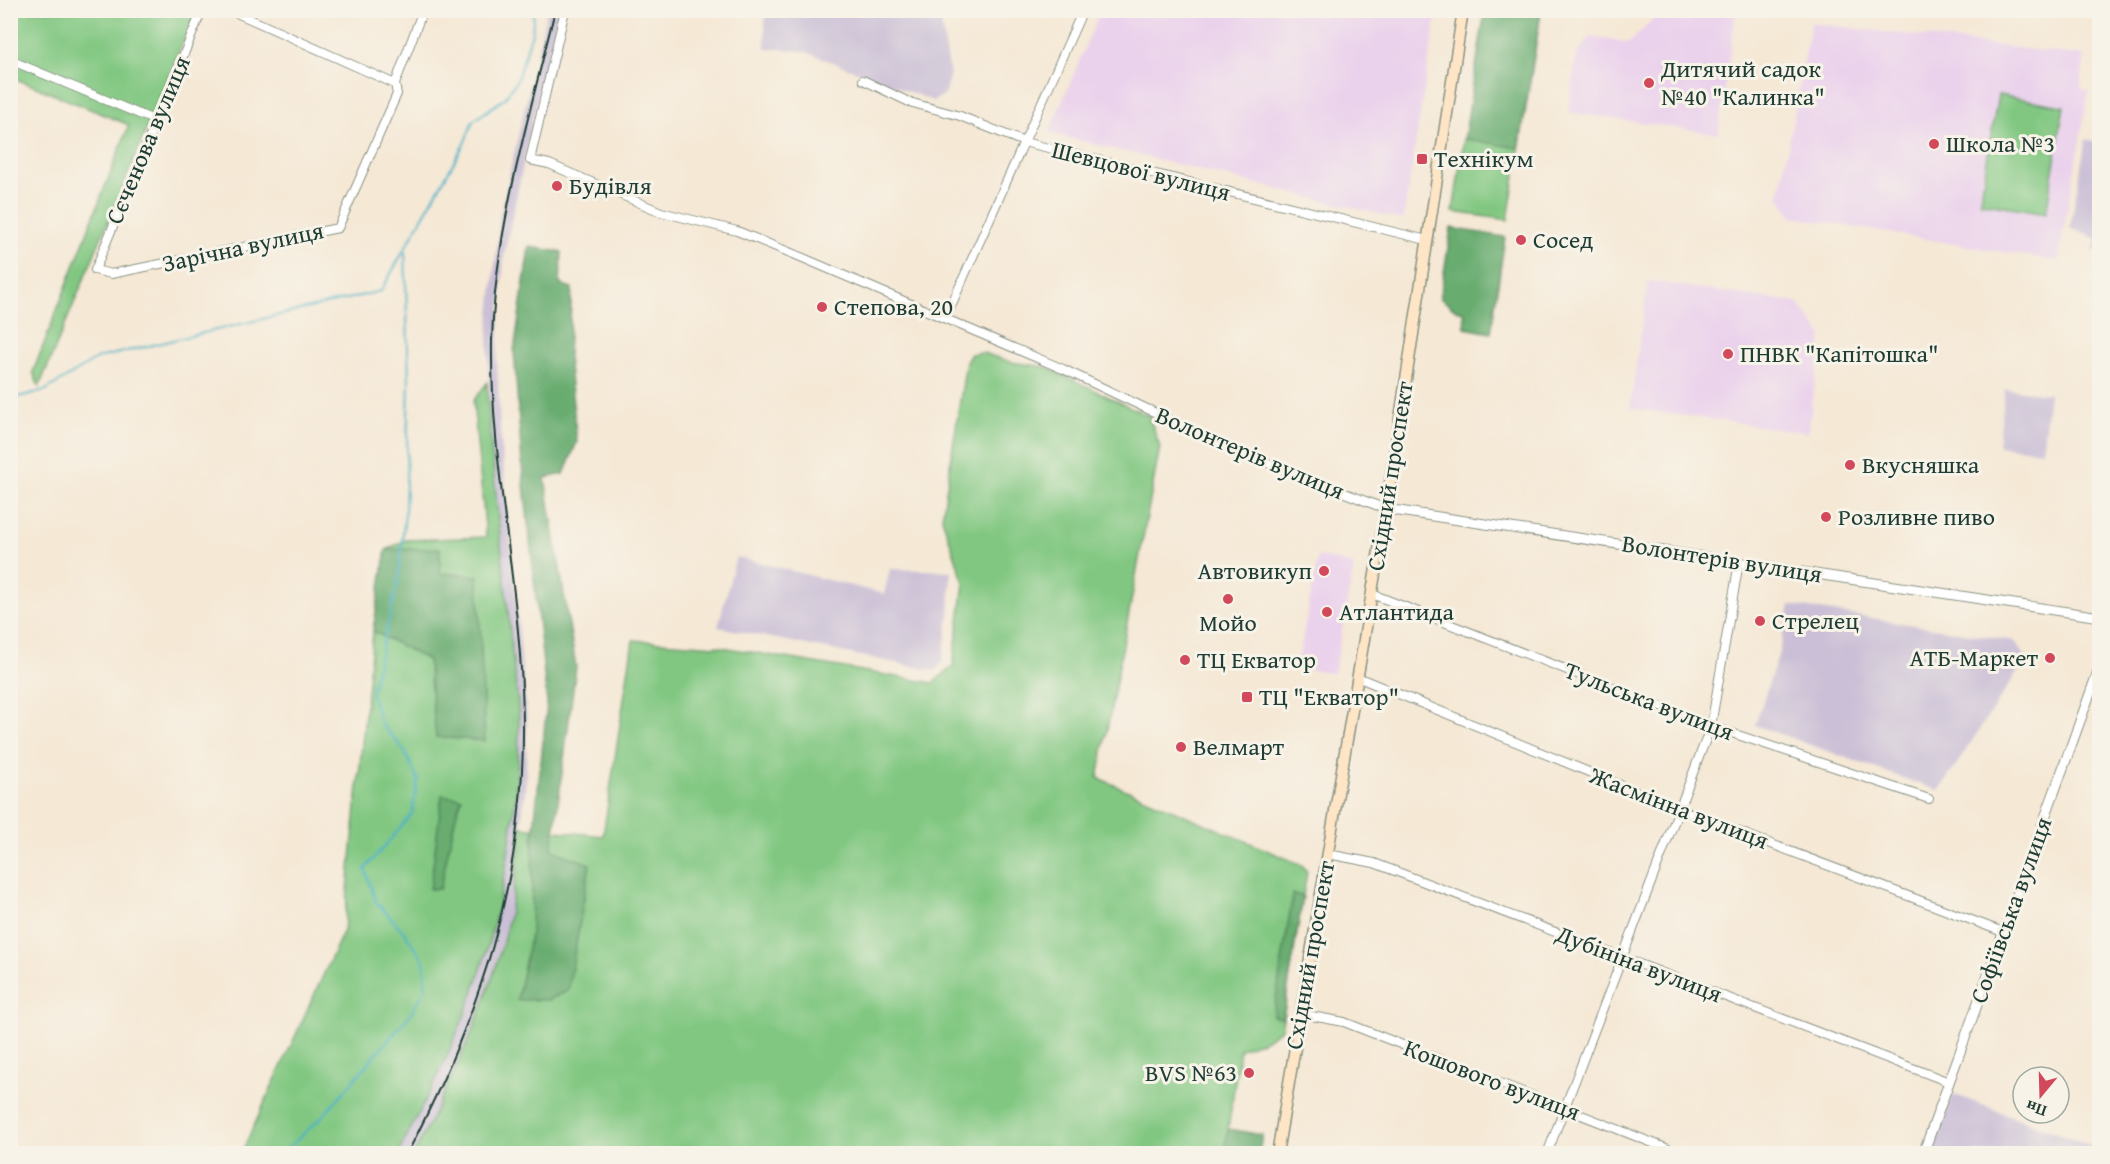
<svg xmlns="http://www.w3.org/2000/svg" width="2110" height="1164" font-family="'Gentium Book Plus',serif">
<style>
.built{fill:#ead1ec}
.industrial{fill:#cabfd6}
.green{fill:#81c781;stroke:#50825a;stroke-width:1.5}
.forest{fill:#68ac6f;stroke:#447452;stroke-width:1.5}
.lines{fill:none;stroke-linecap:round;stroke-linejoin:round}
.stream{stroke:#47b1c6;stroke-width:2}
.minor-casing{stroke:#8a9284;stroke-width:10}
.tertiary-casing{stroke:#8a9284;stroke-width:11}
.secondary-casing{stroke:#8a9284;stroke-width:13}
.minor{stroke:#fff;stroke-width:8}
.tertiary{stroke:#fff;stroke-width:9}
.secondary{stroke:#fde5c5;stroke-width:10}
.rail{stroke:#1f3d34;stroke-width:2}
.poi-dot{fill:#d1495b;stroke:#f7f3e8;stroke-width:2}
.labels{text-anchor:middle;stroke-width:6;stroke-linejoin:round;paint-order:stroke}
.poi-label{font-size:24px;fill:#1f3d34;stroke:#f7f3e8;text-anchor:start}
.street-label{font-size:24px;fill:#1f3d34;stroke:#f7f3e8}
</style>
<rect width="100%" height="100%" fill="#f7f3e8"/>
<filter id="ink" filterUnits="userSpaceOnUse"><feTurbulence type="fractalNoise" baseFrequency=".0167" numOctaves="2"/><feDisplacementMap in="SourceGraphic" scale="12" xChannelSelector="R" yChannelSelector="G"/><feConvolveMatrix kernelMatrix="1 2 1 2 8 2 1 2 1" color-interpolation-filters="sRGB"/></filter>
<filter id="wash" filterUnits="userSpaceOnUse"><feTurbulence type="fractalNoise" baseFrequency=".008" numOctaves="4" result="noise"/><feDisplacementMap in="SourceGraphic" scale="24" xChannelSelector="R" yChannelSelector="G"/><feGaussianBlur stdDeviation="1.35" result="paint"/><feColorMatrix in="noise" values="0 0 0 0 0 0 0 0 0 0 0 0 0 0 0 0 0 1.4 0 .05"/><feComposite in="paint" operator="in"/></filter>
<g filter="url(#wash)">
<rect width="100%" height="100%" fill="#f5e8d5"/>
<g class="built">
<path d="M1663,10L1736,11L1718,134L1568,112L1577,54L1590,37L1629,43Z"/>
<path d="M1100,11H1437L1403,220L1049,133Z"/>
<path d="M1811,23L2084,56L2081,89L2089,91L2058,261L1793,217L1779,197Z"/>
<path d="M1648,281L1798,303L1822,335L1808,433L1630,408Z"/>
<path d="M1318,556L1354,565L1334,674L1297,667Z"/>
</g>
<g class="industrial">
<path d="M547,11H559L538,95L504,255L497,360L500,428L527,717L526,780L517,868L509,918L489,986L453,1076L414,1153L398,1154L466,1012L480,972L498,910L513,813L519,726L506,586L490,456L488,333L500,215Z"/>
<path d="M765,11H939L950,74L945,94L933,101L804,51L765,48Z"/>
<path d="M2086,139L2099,144V213L2096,223L2099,225V251L2093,249L2097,239L2070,228Z"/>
<path d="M2005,389L2049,394L2042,451L1998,446Z"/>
<path d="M736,557L884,594L890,569L951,571L949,617L942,663L935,671L718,627Z"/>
<path d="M1790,605L2014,641L2026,659L1939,791L1755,725L1779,653Z"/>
<path d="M1953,1094L2099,1149V1153H1931Z"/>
</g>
<g class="green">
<path d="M1528,10L1541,13L1508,220L1453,212L1464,139Z"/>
<path d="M10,11H196L39,387L33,372L129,125L11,77Z"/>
<path d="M1998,95L2064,106L2046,213L1980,202Z"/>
<path d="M983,353L1011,362L1046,367L1149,416L1160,447L1098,778L1302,865L1307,872L1281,1030L1261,1042L1240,1049L1228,1129L1262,1135L1259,1153L414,1154C452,1078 491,1001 509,917C515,888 518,857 521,827L603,836L633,640L716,646L933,683L953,666L964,583L942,518L966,362L971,354Z"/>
<path d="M487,383C491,470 503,555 511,641C513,669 519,698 519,726C518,821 501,922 466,1011C447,1060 422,1107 398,1153L241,1154L344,930L373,631L386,550L406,540L486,537L473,401Z"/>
</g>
<g class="forest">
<path d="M1485,11H1541L1519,148L1464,139Z"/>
<path d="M1451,228L1505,237L1491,333L1465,328L1464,312L1456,310L1440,298Z"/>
<path d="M529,247L562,252L560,284L572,288L568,356L577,442L564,474L545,478L576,667L552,850L590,864L568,991L548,1000H517L531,933L533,837L547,703L522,466L514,351Z"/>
<path d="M440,548V573L478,576L485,741L436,737L428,660L373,631L386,550Z"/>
<path d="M442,795L462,798L456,815L440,889H430Z"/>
<path d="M1293,894L1303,896L1283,1018L1273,1016Z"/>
<path d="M1228,1129L1262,1135L1259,1153H1225Z"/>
</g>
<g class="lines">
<g class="stream">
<path d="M10,399L46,390L98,358L381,291L464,144L473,121L505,98L517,80L532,33L534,10"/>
<path d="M281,1154L321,1118L409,1016L426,989L424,961L405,933L376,902L365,869L412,814L418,780L404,750L381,724L371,693L398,582L405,514L409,383L405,249"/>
</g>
</g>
</g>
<g filter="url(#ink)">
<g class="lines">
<g class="minor-casing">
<g id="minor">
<path d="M202,10L95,270L111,274L338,228L397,94L395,84L423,10"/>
<path d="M230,10L395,84"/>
<path d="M565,10L530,160L549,164L661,212L737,231L796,255L1063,369L1234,450L1386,509"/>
<path d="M10,60L156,121"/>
<path d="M863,80L909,102L960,116L1024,142L1427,240"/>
<path d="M946,317L1083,10"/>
<path d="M1372,594L1711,726L1929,799"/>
<path d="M1357,677L1679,809L2003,932"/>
<path d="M1328,854L1374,863L1949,1082"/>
<path d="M1301,1014L1344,1022L1681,1154"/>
<path d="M1547,1154L1711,726L1739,562"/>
</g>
</g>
<g class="tertiary-casing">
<g id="tertiary">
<path d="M1386,509L2100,617"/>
<path d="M1923,1154L2100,666"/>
</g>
</g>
<g class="secondary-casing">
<path id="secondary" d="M1277,1154L1386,509L1463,10"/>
</g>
<use href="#minor" class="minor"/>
<use href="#tertiary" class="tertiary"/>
<use href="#secondary" class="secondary"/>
<path class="rail" d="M407,1154C480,1014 525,881 523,721C522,593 490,468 492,340C495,228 529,118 555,10"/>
</g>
</g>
<g class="poi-dot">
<circle cx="1649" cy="83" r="6"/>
<circle cx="1934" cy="144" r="6"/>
<rect x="1416" y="153" width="12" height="12" rx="3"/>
<circle cx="557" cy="186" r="6"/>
<circle cx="1521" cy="240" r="6"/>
<circle cx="822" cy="307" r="6"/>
<circle cx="1728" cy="354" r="6"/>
<circle cx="1850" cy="465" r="6"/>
<circle cx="1826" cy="517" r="6"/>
<circle cx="1324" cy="571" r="6"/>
<circle cx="1228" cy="599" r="6"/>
<circle cx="1327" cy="612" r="6"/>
<circle cx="1760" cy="621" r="6"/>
<circle cx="2050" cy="658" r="6"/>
<circle cx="1185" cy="660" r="6"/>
<rect x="1241" y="691" width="12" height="12" rx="3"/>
<circle cx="1181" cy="747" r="6"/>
<circle cx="1249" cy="1073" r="6"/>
</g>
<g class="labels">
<g class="poi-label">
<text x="1661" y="77">Дитячий садок<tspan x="1661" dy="28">№40 "Калинка"</tspan></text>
<text x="1946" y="152">Школа №3</text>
<text x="1434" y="167">Технікум</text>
<text x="569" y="194">Будівля</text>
<text x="1533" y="248">Сосед</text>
<text x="834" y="315">Степова, 20</text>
<text x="1740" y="362">ПНВК "Капітошка"</text>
<text x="1862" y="473">Вкусняшка</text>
<text x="1838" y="525">Розливне пиво</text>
<text x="1312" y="579" text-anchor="end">Автовикуп</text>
<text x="1339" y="620">Атлантида</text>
<text x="1772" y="629">Стрелец</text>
<text x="1228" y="631" text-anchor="middle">Мойо</text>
<text x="2038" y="666" text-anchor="end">АТБ-Маркет</text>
<text x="1197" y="668">ТЦ Екватор</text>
<text x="1259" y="705">ТЦ "Екватор"</text>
<text x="1193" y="755">Велмарт</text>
<text x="1237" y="1081" text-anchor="end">BVS №63</text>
</g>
<g class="street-label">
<text transform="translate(148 140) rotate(-67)" y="8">Сєченова вулиця</text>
<text transform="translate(1141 171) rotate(14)" y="8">Шевцової вулиця</text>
<text transform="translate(243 247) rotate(-12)" y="8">Зарічна вулиця</text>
<text transform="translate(1250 453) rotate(23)" y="8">Волонтерів вулиця</text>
<text transform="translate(1390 476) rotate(-81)" y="8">Східний проспект</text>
<text transform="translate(1722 559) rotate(9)" y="8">Волонтерів вулиця</text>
<text transform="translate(1649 701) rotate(21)" y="8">Тульська вулиця</text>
<text transform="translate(1679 808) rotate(21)" y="8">Жасмінна вулиця</text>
<text transform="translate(2011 910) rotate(-70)" y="8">Софіївська вулиця</text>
<text transform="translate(1310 955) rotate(-80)" y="8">Східний проспект</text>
<text transform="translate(1639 964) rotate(21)" y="8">Дубініна вулиця</text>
<text transform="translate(1492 1080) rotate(21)" y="8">Кошового вулиця</text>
</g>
</g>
<rect width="2110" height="1164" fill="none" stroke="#f7f3e8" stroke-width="36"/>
<g transform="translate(2041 1095) rotate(199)"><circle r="28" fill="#f7f3e8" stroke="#a1aaa0" stroke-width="1.5"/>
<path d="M0-4.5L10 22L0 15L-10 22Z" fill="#d1495b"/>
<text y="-9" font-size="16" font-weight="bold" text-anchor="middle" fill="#1f3d34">Пн</text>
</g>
</svg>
